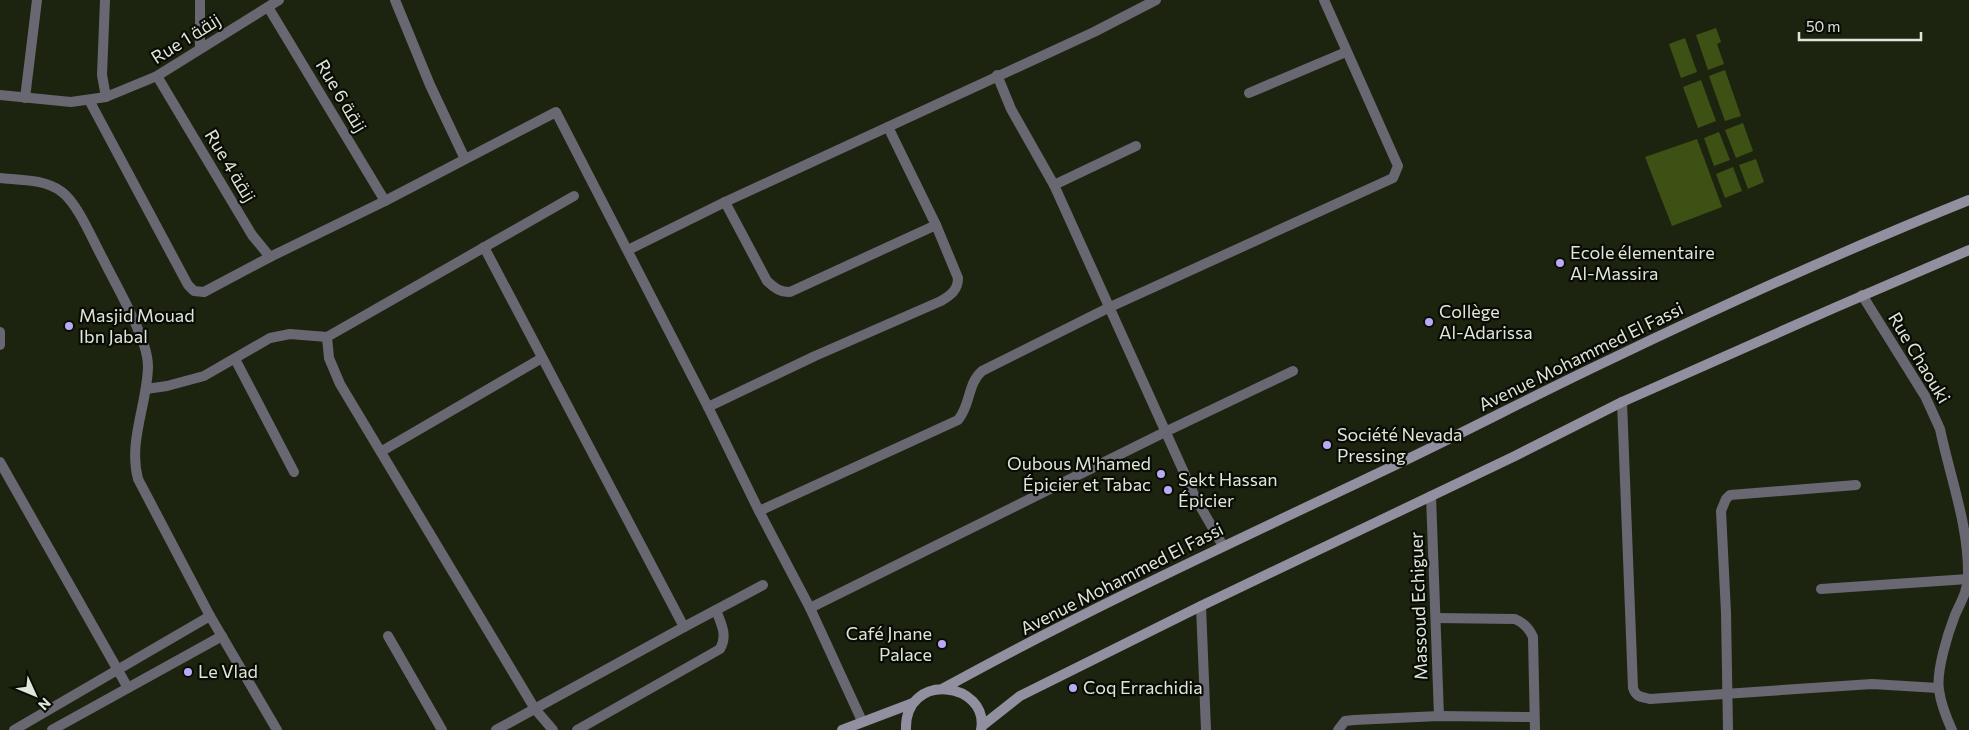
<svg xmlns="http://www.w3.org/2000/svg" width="1969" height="730" font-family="Commissioner,Cairo,sans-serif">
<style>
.green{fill:#3e5114}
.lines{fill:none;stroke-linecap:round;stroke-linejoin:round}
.street{stroke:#696772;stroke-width:10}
.secondary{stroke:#9290a0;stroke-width:10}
.poi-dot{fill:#baaaf6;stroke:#080c04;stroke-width:2}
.labels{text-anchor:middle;stroke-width:4.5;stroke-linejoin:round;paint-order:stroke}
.street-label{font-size:18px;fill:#e0e6d9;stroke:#080c04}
.poi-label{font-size:18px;fill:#e0e6d9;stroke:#080c04;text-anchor:start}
</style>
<rect width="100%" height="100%" fill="#1c2410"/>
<g class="green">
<path d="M1716,28L1721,42L1717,44L1724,64L1708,70L1696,35Z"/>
<path d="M1685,38L1697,72L1681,78L1669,44Z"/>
<path d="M1725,70L1741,116L1725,121L1709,76Z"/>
<path d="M1701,80L1716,121L1698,128L1683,87Z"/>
<path d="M1743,123L1753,151L1736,158L1725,130Z"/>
<path d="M1719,132L1730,160L1714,166L1704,138Z"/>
<path d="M1697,139L1722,207L1672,226L1645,157Z"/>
<path d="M1756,159L1764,182L1748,189L1739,165Z"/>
<path d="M1733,167L1742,191L1725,198L1716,174Z"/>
</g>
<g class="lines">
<g class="street">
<path d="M105,0L102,75L106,97"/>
<path d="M395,0L430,85L465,159"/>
<path d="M268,7L385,201"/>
<path d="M200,48V0"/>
<path d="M997,75L1011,109L1054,185L1196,499L1223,546"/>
<path d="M157,76L252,235L270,257L385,201L556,112L708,407L759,511L810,608L862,721"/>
<path d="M1249,93L1346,52"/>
<path d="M0,95L71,102L106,97L157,76L279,0"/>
<path d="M25,98L37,0"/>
<path d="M89,100L188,285L194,291L204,292L270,257"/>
<path d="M0,178C20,180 45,179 62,192C78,204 93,241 103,259C117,287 134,315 144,345C146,351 148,360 148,367C147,405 128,442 138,479L210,616L277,730"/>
<path d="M1054,185L1136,146"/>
<path d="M725,202L767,281C775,288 779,292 790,292L936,225"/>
<path d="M484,247L684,627"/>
<path d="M628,250L725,202L1094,32L1156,0"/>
<path d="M1862,295L1925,396L1940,429C1950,477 1969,526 1968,576C1968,590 1961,602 1955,615C1948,633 1936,671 1939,690C1941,704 1946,717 1952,730"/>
<path d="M0,332V345"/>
<path d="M327,337L329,358L340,384L535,709L553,730"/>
<path d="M235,359L294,472"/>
<path d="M146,389L167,386L204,376L270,338L290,334L327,337L574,196"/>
<path d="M1622,402L1633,688C1636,697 1641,697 1650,699L1872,684L1938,688"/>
<path d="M708,407L815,356L941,301C951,295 958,290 958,278L936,225L888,127"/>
<path d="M382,451L542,358"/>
<path d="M0,462L128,688"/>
<path d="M1431,496L1439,716"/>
<path d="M759,511L958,420C971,405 967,384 982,371L1108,308L1393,178L1398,166L1324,0"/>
<path d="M1821,589L1968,579"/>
<path d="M1201,606L1206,730"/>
<path d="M810,608L1165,432L1293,371"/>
<path d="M1436,618L1515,619C1524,623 1529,628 1533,637L1535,730"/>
<path d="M388,636L442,730"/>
<path d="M14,730L210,616"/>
<path d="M52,730L222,636"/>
<path d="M496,730L684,627L763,585"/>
<path d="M577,730L720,649C728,635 721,624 716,610"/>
<path d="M1338,730L1345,721L1354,720L1439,716L1534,717"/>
<path d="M1728,730L1726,613L1721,511L1726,499L1730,495L1856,485"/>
</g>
<g class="secondary">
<path d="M944,688C1089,608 1240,539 1389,468C1463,433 1535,395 1609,360C1728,303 1847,249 1969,200"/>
<path d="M982,726L1020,696L1201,606L1515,456L1622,402L1834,308L1969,250"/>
<path d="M842,730L913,703"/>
<path d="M906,730C904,670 990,682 981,730"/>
</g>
</g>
<g class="poi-dot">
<circle cx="1560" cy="263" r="5"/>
<circle cx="1429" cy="322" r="5"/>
<circle cx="69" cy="326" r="5"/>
<circle cx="1327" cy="445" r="5"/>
<circle cx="1161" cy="474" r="5"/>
<circle cx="1168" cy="490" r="5"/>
<circle cx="942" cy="644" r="5"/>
<circle cx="188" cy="672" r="5"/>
<circle cx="1073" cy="688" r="5"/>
</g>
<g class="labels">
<g class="street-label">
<text transform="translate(186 39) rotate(-32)" y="6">Rue 1 زنقة</text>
<text transform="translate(341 96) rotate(59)" y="6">Rue 6 زنقة</text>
<text transform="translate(230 166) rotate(59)" y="6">Rue 4 زنقة</text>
<text transform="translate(1581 357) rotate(-26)" y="6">Avenue Mohammed El Fassi</text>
<text transform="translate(1919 358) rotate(59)" y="6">Rue Chaouki</text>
<text transform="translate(1122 579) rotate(-27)" y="6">Avenue Mohammed El Fassi</text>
<text transform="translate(1419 606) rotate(-92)" y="6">Massoud Echiguer</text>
</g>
<g class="poi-label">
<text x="1570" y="259">Ecole élementaire<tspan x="1570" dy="21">Al-Massira</tspan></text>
<text x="1439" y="318">Collège<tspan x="1439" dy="21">Al-Adarissa</tspan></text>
<text x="79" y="322">Masjid Mouad<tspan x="79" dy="21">Ibn Jabal</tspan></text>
<text x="1337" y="441">Société Nevada<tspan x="1337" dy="21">Pressing</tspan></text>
<text x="1151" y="470" text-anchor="end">Oubous M'hamed<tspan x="1151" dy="21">Épicier et Tabac</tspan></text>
<text x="1178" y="486">Sekt Hassan<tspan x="1178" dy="21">Épicier</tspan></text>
<text x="932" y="640" text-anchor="end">Café Jnane<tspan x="932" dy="21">Palace</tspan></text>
<text x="198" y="678">Le Vlad</text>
<text x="1083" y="694">Coq Errachidia</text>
</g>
</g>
<g transform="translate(35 695) rotate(134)" stroke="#080c04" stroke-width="4" paint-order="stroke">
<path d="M0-4L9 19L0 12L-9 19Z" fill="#e0e6d9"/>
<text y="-8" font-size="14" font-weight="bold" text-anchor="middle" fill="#e0e6d9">N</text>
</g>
<path d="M1799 32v8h122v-8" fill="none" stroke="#e0e6d9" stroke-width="2.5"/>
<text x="1806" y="32" font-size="15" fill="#e0e6d9" stroke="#080c04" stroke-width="4" paint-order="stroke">50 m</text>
</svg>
